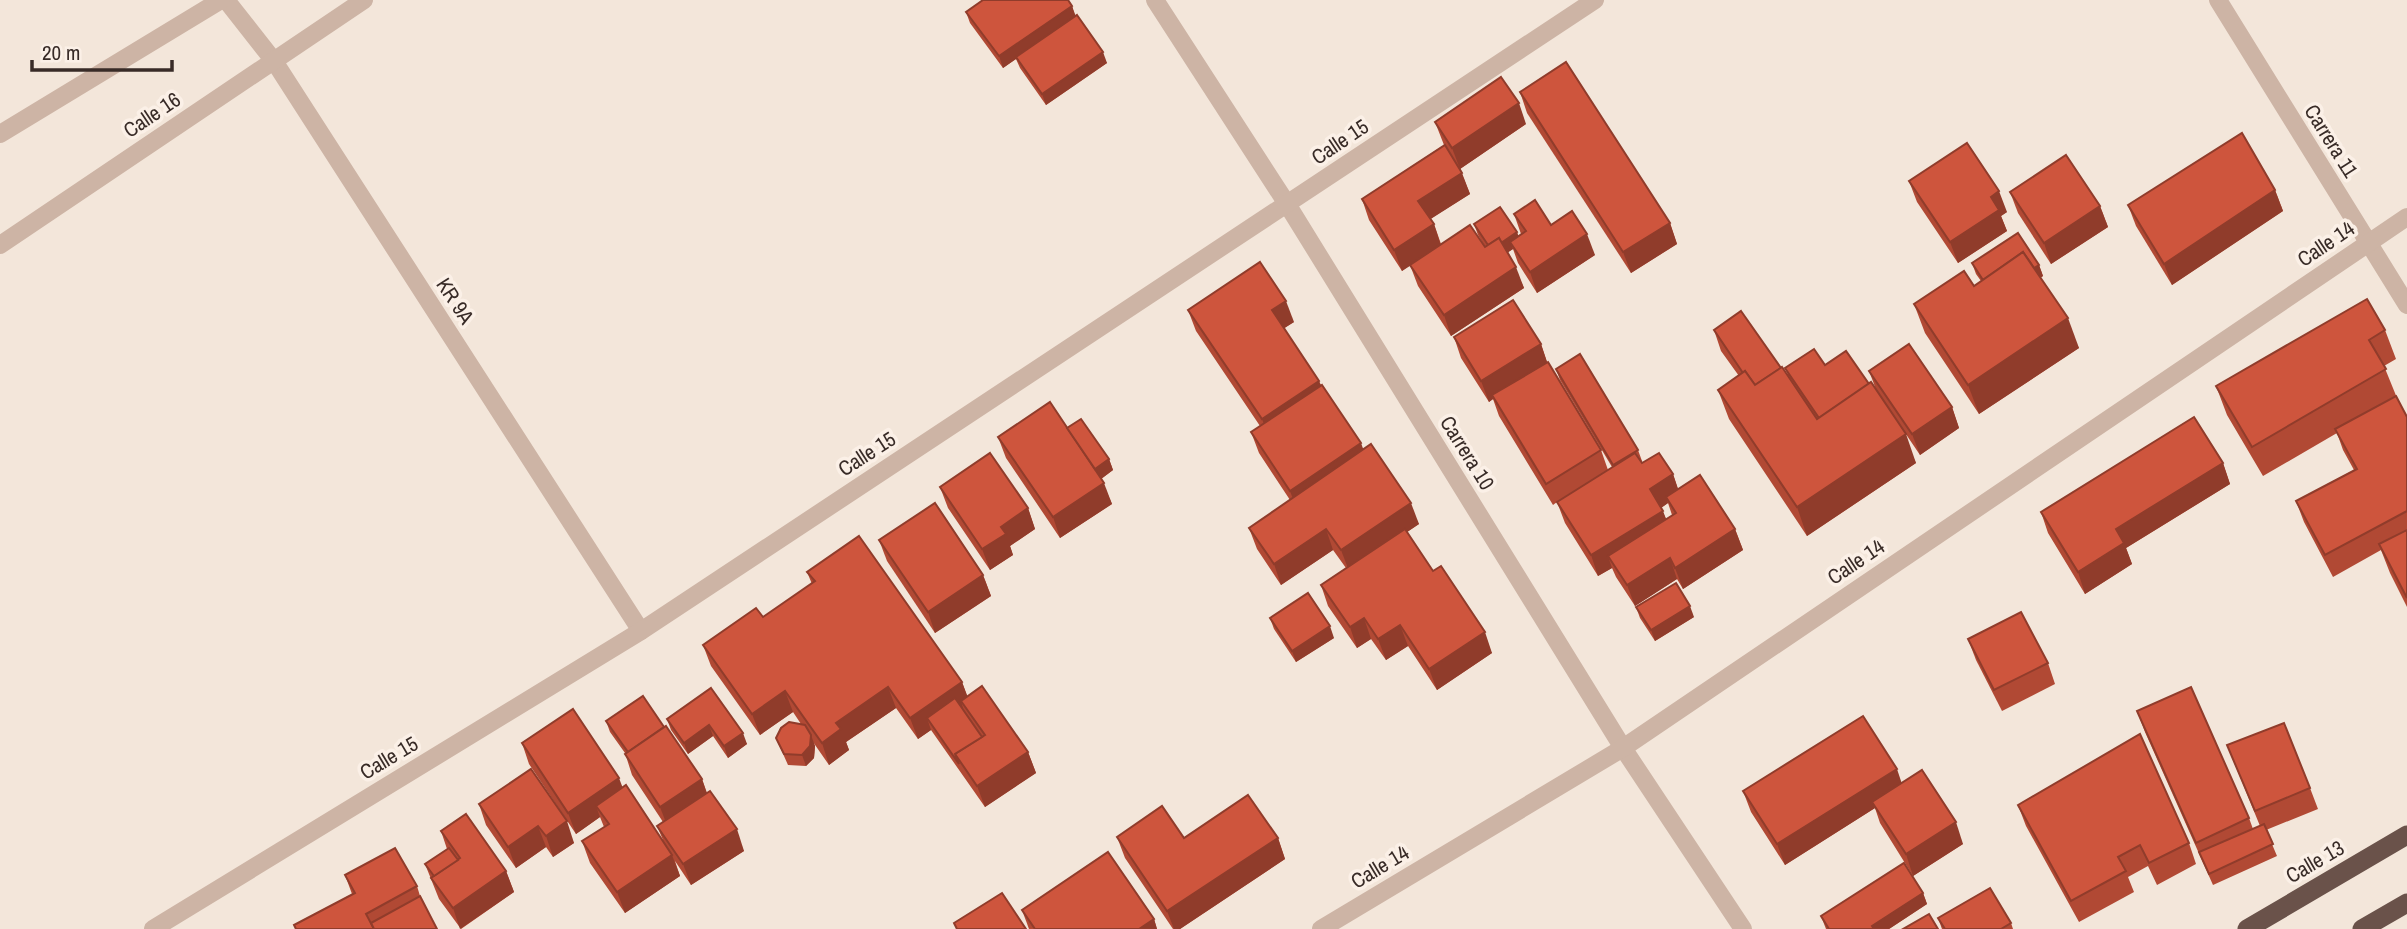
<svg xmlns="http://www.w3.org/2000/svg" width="2407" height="929" font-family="'Archivo Narrow',sans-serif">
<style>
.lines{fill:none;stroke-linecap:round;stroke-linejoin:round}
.minor{stroke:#cdb4a5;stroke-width:18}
.trunk{stroke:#6a524a;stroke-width:19}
.wall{fill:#b14934;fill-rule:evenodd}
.shaded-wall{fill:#903c2b}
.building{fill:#ce553d;stroke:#903c2b;stroke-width:2}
.labels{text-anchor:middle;stroke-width:7;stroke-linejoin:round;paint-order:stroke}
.street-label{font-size:21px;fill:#382b27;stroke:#fbf0e7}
</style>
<rect width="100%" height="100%" fill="#f3e6da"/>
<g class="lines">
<g class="minor">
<path d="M226,0L274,61L641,631"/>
<path d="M1155,0L1287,204L1623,748L1743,929"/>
<path d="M2218,0L2407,305"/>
<path d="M0,134L221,0"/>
<path d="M0,245L364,0"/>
<path d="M153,929L641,631L1595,0"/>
<path d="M1321,929L1623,748L2407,217"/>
</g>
<g class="trunk">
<path d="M2247,929L2407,835"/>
<path d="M2362,929L2407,903"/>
</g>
</g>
<g class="wall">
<path d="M1072,6L1075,16L1107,63L1046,105L1020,68L1016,59L1003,68L970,23L966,12Z"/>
<path d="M1520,92L1670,223L1677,244L1631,273L1527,113Z"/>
<path d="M1435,122L1526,124L1460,169L1470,194L1430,219L1434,224L1441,244L1485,247L1478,235L1474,224L1517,232L1518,236L1521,234L1514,214L1551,225L1595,255L1537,293L1518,263L1513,249L1508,252L1524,288L1451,336L1418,286L1410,265L1402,271L1369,220L1362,199L1444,145Z"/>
<path d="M1909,181L2007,212L2001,216L2007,231L1958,263L1917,202Z"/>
<path d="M2275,190L2283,211L2172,285L2136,226L2128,205Z"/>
<path d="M2010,192L2100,206L2108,227L2051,264L2018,213Z"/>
<path d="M1972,263L2039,265L2043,276L2040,278L2079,348L1979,414L1925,333L1914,304L1974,286L1981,281L1976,274Z"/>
<path d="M1188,310L1294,322L1284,328L1363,449L1419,524L1407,532L1433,571L1492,653L1437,690L1408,646L1386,660L1371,639L1357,648L1328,606L1321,585L1346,568L1333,550L1281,585L1257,549L1249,528L1290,500L1259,453L1251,432L1260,426L1196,331Z"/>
<path d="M1714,330L1781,368L1788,375L1785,368L1825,365L1869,384L1877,392L1869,371L1952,407L1959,428L1920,455L1893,415L1916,463L1807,536L1729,419L1718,390L1739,376L1721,351Z"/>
<path d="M2385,330L2396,359L2384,366L2397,398L2407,417V607L2390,573L2381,550L2333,577L2304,522L2296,501L2354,470L2343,450L2337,433L2263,476L2227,415L2216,386Z"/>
<path d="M1454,337L1541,344L1547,362L1601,450L1608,470L1612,467L1560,380L1556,369L1638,450L1642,461L1641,462L1642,463L1673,474L1678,489L1735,529L1743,550L1683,589L1677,579L1635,606L1616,577L1612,568L1598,576L1565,523L1557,502L1553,505L1499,416L1493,399L1489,402L1461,358ZM1668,503L1672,515L1666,519L1661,508Z"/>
<path d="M1067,428L1109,459L1113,470L1101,479L1112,504L1060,538L1006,458L998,437Z"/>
<path d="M2223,463L2230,484L2126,548L2132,564L2085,594L2048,533L2041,512Z"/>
<path d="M940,487L1028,508L1035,529L1010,546L1013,555L990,570L948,508Z"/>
<path d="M879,540L983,575L991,596L935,633L887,561Z"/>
<path d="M807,572L962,682L967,696L1028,752L1036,773L985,807L931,730L918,739L896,708L846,742L849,750L829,765L813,742L815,746L814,758L806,766L788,765L776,738L801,724L793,712L760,735L711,666L703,645L763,617L812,584Z"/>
<path d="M1636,607L1694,617L1655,641L1640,618Z"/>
<path d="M1270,618L1334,638L1296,662L1274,629Z"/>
<path d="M1968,639L2048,663L2055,684L2002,711L1976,660Z"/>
<path d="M711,688L747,744L728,758L713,736L688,754L671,730L667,719Z"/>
<path d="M2137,711L2249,818L2253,829L2260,826L2227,745L2310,788L2318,809L2266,830L2277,856L2213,885L2145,732Z"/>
<path d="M606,721L664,727L702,779L707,793L744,851L691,885L675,861L680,876L625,913L590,863L582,841L604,827L600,817L576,834L529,764L522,743L623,788L663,840L657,826L663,822L632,775L625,753L610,732Z"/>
<path d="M531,769L574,843L553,857L546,847L516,868L486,825L479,804Z"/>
<path d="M1902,783L1963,844L1913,876L1880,823L1875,808L1785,865L1751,812L1743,791Z"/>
<path d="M2018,805L2189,843L2196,864L2157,885L2148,866L2128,877L2134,892L2079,922L2026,826Z"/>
<path d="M441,831L506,871L514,892L461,929L439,899L425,864L447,849Z"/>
<path d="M1117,837L1184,838H1278L1285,859L1180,929H1173L1125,858Z"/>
<path d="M345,875L417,886L420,896L437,929H296L294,925L352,894Z"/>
<path d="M1923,893L1927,904L1889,929H1826L1821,916Z"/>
<path d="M1022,910L1154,919L1157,929H1029Z"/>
<path d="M1938,918L2011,923L2013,929H1942Z"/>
</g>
<g class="shaded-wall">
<path d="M1072,6L1076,17L1003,68L999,56Z"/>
<path d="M1103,52L1107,63L1046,105L1042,94Z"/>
<path d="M1519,103L1526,124L1460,169L1452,148Z"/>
<path d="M1462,173L1470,194L1426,222L1418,201Z"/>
<path d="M2275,190L2283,211L2172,285L2164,264Z"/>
<path d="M1999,191L2007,212L2001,216L2007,231L1958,263L1950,242L1991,197Z"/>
<path d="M2100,206L2108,227L2051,264L2044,243Z"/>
<path d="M1670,223L1677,244L1631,273L1623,252Z"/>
<path d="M1434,224L1441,246L1402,271L1394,250Z"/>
<path d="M1517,232L1521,244L1510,242L1513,249L1495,261L1491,250Z"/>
<path d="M1587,234L1595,255L1537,293L1530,272Z"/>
<path d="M2039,265L2043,276L1998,306L1994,294Z"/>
<path d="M1516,267L1524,288L1451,336L1444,315Z"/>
<path d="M1286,301L1294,322L1280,331L1272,310Z"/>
<path d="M2068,318L2079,348L1979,414L1968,385Z"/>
<path d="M1541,344L1548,365L1492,395L1493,399L1489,402L1481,381Z"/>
<path d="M1319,381L1327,402L1270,440L1262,419Z"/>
<path d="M1952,407L1959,428L1920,455L1912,434Z"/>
<path d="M1906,434L1916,463L1807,536L1797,507Z"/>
<path d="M1361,443L1369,465L1298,512L1290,491Z"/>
<path d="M1109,459L1113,470L1097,482L1093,471Z"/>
<path d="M2223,463L2230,484L2126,548L2132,564L2085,594L2078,572L2116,529Z"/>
<path d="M1673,474L1680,495L1666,497L1668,503L1658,510L1650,489Z"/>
<path d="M1104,483L1112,504L1060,538L1053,517Z"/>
<path d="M1411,503L1419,524L1349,571L1341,550Z"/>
<path d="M1028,508L1035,529L1010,546L1013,555L990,570L982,549L1001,527Z"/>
<path d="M1663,511L1671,532L1608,556L1612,568L1598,576L1591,555Z"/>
<path d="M1326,529L1333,550L1281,585L1274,564Z"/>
<path d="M1735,529L1743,550L1683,589L1675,568Z"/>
<path d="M1670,558L1677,579L1635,606L1627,585Z"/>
<path d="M983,575L991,596L935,633L928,612Z"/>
<path d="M1690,606L1694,617L1655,641L1651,630Z"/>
<path d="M1364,618L1371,639L1357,648L1350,627Z"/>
<path d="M1400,625L1408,646L1386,660L1378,639Z"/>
<path d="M1330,626L1334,638L1296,662L1292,651Z"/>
<path d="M1485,632L1492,653L1437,690L1429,669Z"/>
<path d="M962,682L970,703L961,701L963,708L934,728L927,718L931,730L918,739L910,718Z"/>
<path d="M888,687L896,708L846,742L849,750L829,765L822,743L836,723Z"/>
<path d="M785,691L793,712L760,735L752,714Z"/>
<path d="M709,725L713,736L688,754L684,743Z"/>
<path d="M743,733L747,744L728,758L724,746Z"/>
<path d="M811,735L815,746L814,758L806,766L802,755Z"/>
<path d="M1028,752L1036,773L985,807L977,786Z"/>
<path d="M1897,769L1904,790L1872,802L1875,808L1785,865L1777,844Z"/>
<path d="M619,778L627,799L596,806L600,817L576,834L568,813Z"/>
<path d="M702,779L709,800L668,828L660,807Z"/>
<path d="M567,821L574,843L553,857L546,836Z"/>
<path d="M1956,822L1963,844L1913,876L1906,854Z"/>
<path d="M538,826L546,847L516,868L508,847Z"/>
<path d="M737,829L744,851L691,885L683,864Z"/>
<path d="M1278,838L1285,859L1180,929H1174L1167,911Z"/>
<path d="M672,855L680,876L625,913L617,892Z"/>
<path d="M506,871L514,892L460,929L453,908Z"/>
<path d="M1923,893L1927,904L1889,929H1873L1872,926Z"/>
<path d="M1154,919L1157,929H1139Z"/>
</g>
<g class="building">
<path d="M983,0H1068L1072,6L999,56L966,12Z"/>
<path d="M1077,15L1103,52L1042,94L1016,57Z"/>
<path d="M1566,62L1670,223L1623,252L1520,92Z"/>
<path d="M1501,77L1519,103L1452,148L1435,122Z"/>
<path d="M2242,133L2275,190L2164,264L2128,205Z"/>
<path d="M1967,143L1999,191L1991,197L1999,210L1950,242L1909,181Z"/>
<path d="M1445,145L1462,173L1418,201L1434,224L1394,250L1362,199Z"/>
<path d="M2066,155L2100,206L2044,243L2010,192Z"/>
<path d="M1535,200L1551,225L1572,211L1587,234L1530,272L1510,242L1526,231L1514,214Z"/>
<path d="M1500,207L1517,232L1501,243L1499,238L1488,245L1474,224Z"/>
<path d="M1470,225L1485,247L1499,238L1516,267L1444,315L1410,265Z"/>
<path d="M2018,233L2039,265L2034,268L2023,252L1983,280L1972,263Z"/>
<path d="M2023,252L2068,318L1968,385L1914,304L1964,271L1974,286Z"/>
<path d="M1260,262L1286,301L1272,310L1319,381L1262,419L1188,310Z"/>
<path d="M2367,299L2385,330L2369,340L2386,369L2252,447L2216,386Z"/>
<path d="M1513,300L1541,344L1481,381L1454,337Z"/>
<path d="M1741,311L1781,368L1755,385L1745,371L1743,373L1714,330Z"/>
<path d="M1909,344L1952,407L1912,434L1869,371Z"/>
<path d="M1814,349L1825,365L1846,351L1869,384L1819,418L1785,368Z"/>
<path d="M1580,354L1638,450L1613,465L1556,369Z"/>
<path d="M1548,362L1601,450L1546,484L1492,395Z"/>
<path d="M1782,367L1817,419L1871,382L1906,434L1797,507L1718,390L1745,371L1755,385Z"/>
<path d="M1322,385L1361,443L1290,491L1251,432Z"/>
<path d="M2396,396L2407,417V511L2325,555L2296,501L2357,469L2335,429Z"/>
<path d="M1050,402L1104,483L1053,517L998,437Z"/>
<path d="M2194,417L2223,463L2116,529L2124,543L2078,572L2041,512Z"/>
<path d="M1081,419L1109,459L1095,469L1067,428Z"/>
<path d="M1371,444L1411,503L1341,550L1326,529L1274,564L1249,528Z"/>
<path d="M990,453L1028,508L1001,527L1006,534L982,549L940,487Z"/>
<path d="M1635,453L1642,463L1659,453L1673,474L1650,489L1663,511L1591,555L1557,502Z"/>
<path d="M1700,475L1735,529L1675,568L1670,558L1627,585L1608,556L1676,513L1666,497Z"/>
<path d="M935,503L983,575L928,612L879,540Z"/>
<path d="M1405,529L1433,571L1441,566L1485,632L1429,669L1400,625L1378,639L1364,618L1350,627L1321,585Z"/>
<path d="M2407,530V598L2379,544Z"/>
<path d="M859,536L962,682L910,718L888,687L836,723L841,729L822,743L785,691L752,714L703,645L756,608L763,617L815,581L807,572Z"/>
<path d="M1676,583L1690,606L1651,630L1636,607Z"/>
<path d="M1308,593L1330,626L1292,651L1270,618Z"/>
<path d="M2021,612L2048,663L1994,690L1968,639Z"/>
<path d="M982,686L1028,752L977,786L955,754L985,735L961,701Z"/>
<path d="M2191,687L2249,818L2196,843L2137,711Z"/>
<path d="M711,688L743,733L724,746L709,725L684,743L667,719Z"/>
<path d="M643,696L664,727L628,752L606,721Z"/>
<path d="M955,698L982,737L955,754L959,764L927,718Z"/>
<path d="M573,709L619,778L568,813L522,743Z"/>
<path d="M1863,716L1897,769L1777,844L1743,791Z"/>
<path d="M789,722L805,725L811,735L810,746L802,755L784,754L776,738L781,728Z"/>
<path d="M2284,723L2310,788L2255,811L2227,745Z"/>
<path d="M666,726L702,779L660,807L625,754Z"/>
<path d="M2140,734L2189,843L2149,863L2140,845L2118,857L2126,871L2071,901L2018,805Z"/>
<path d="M531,769L567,821L546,836L538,826L508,847L479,804Z"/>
<path d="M1922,770L1956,822L1906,854L1872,802Z"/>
<path d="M626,785L672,855L617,892L582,841L609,824L596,806Z"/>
<path d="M710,791L737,829L683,864L657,826Z"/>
<path d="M1248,795L1278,838L1167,911L1117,837L1162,806L1184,838Z"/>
<path d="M466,814L506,871L453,908L431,878L460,858L441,831Z"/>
<path d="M2264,824L2273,844L2209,874L2199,852Z"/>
<path d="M395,848L417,886L366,914L374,929H296L294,925L355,893L345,875Z"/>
<path d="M449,848L458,860L434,876L425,864Z"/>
<path d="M1108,852L1154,919L1139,929H1035L1022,910Z"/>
<path d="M1904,863L1923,893L1872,926L1874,929H1829L1821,916Z"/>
<path d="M1990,888L2011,923L2001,929H1945L1938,918Z"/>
<path d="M1002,893L1026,929H957L954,923Z"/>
<path d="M420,896L437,929H374L371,923Z"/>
<path d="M1929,914L1938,929H1903Z"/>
</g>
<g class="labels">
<g class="street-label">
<text transform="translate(152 115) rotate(-34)" y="7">Calle 16</text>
<text transform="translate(2331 141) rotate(58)" y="7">Carrera 11</text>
<text transform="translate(1340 142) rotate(-34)" y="7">Calle 15</text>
<text transform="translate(2326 244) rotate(-34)" y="7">Calle 14</text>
<text transform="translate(455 301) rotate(57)" y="7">KR 9A</text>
<text transform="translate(1467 453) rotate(58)" y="7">Carrera 10</text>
<text transform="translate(867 454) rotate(-33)" y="7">Calle 15</text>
<text transform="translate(1856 562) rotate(-34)" y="7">Calle 14</text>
<text transform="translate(389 758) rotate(-31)" y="7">Calle 15</text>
<text transform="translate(2315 862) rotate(-30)" y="7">Calle 13</text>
<text transform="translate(1380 867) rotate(-31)" y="7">Calle 14</text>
</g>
</g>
<path d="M32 60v10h140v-10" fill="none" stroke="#382b27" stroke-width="3.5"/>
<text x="42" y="60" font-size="21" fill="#382b27" stroke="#fbf0e7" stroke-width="5" paint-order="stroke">20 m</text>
</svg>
